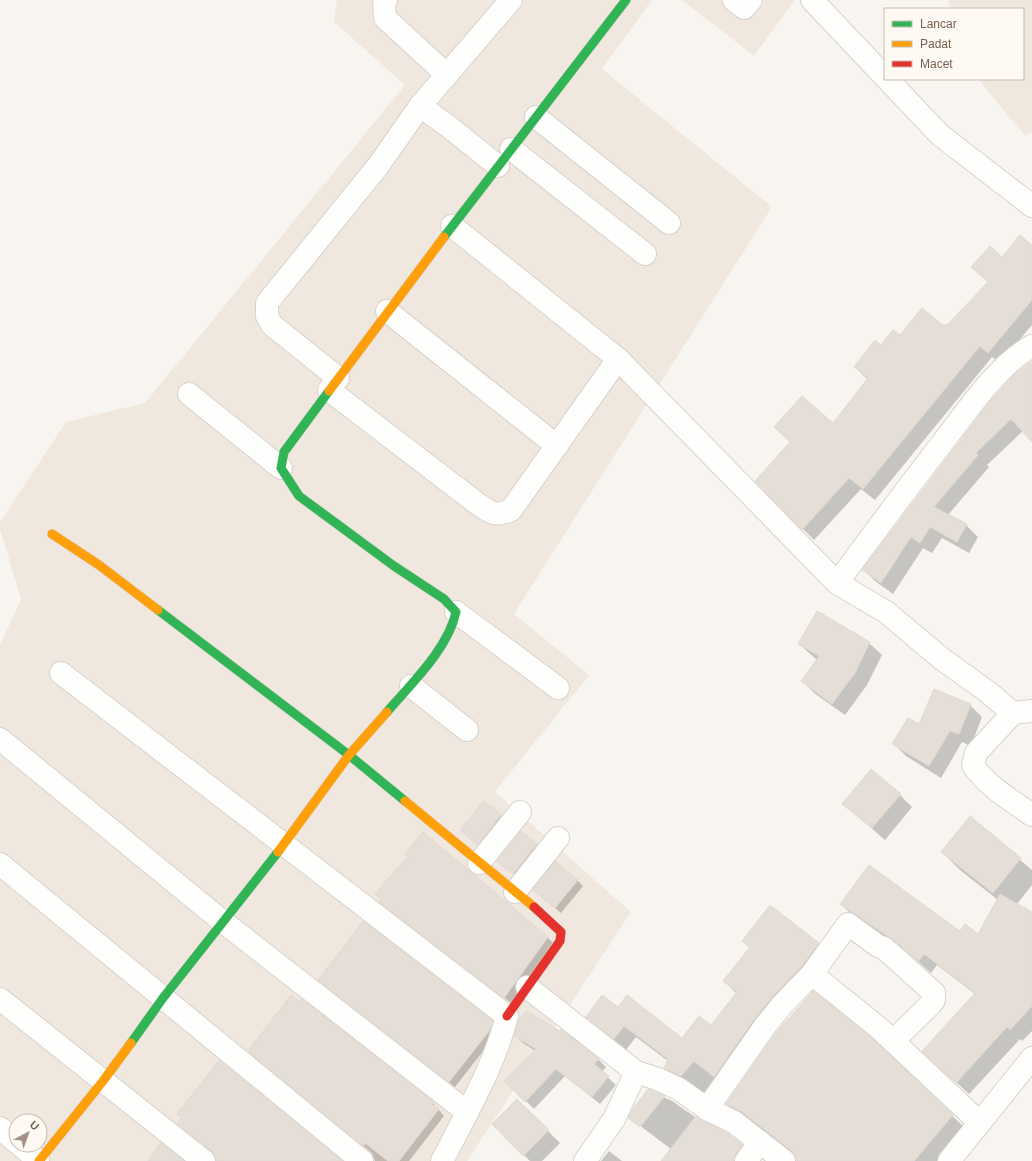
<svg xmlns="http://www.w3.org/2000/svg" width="1032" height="1161" font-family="Arial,sans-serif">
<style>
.residential{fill:#f0e8de;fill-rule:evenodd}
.shadow{fill:#0003}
.building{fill:#e5ded7;stroke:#e1d9d2}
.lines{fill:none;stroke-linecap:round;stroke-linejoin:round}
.street-casing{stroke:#d8d2cd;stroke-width:24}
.fast-casing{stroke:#d8d2cc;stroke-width:10}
.slow-casing{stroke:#d8d2cc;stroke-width:10}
.jam-casing{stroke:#d8d2cc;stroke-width:10}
.street{stroke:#fefefd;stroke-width:22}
.fast{stroke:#30b455;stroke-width:9}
.slow{stroke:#ff9f0a;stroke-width:9}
.jam{stroke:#e5322d;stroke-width:9}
</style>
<rect width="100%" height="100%" fill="#f8f5f0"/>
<g class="residential">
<path d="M337,0H652L602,69L772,207L514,614L589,675L495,792L631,912L467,1161H0V645L21,599L0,529V522L66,422L145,403L405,85L334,22ZM16,1121H40V1145H16Z"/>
<path d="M682,0H795L754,56Z"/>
<path d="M948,0H1032V132L1025,136L978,79H1023V9H951Z"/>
</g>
<g class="shadow">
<path d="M1032,246V325L1000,363L992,357L875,500L861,489L814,540L756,481L833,424L868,380L855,367L881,346L900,337L947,327L989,283L973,267Z"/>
<path d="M1032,396V440L1023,431L987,465L989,467L948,515L966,525L978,537L969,553L942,538L932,553L923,548L893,594L875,581L864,570L981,414Z"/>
<path d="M869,643L882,655L867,685L845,715L814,693L802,680L817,660L799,644Z"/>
<path d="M970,705L982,717L971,746L962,742L941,778L906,756L894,744Z"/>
<path d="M900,795L912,807L885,840L844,804Z"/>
<path d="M484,802L507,822L484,850L467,836Z"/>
<path d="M970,818L1032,870V885L1017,904L1032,913V1031L1022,1041L1020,1039L969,1094L935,1063L975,994L937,965L931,973L906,951L853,916L841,904L960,932L978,935L998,900L960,870L942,852Z"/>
<path d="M521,832L542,851L520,879L504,866Z"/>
<path d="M577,880L583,886L561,913L534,890Z"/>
<path d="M380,901L547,937L553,943L511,1003Z"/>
<path d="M743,941L818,944L830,956L716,1102L677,1079L665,1068L668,1061L636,1037L626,1050L587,1017L618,1009L683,1039L711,1027L737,994L724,981L750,948Z"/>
<path d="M319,980L492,1021L498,1027L495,1036L455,1087Z"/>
<path d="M560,1033L598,1059L606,1067L602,1072L616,1085L600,1104L565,1076L534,1109L506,1081L536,1051L523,1043L515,1035Z"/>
<path d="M870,1038L965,1128L938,1161H797V1157L755,1124L739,1116L727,1104Z"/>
<path d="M249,1051L433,1103L444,1116L409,1161H375L372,1153Z"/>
<path d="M653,1092L672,1101L701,1121L742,1145L754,1157L752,1161H662L671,1149L643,1128L631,1116Z"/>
<path d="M517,1100L560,1143L542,1161H530L493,1124Z"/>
<path d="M178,1123L341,1161H217L215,1154Z"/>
<path d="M609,1151L622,1161H601Z"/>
</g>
<g class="building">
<path d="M1020,235L1032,245V300L988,353L980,346L863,489L849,478L802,530L755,481L790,442L774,427L802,396L833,423L868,378L854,367L875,340L881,345L893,330L900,335L922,308L944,326L946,324L947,325L988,282L971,267L990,246L1002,257Z"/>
<path d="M1032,361V442L1011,419L976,453L978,455L934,507L967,524L957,542L930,527L920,543L911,537L881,583L862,570L991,400L1014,375Z"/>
<path d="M817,611L870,642L855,673L832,704L801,681L819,656L798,644Z"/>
<path d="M934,689L971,704L959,734L950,731L929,766L892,744L908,718L919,724Z"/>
<path d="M871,769L901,794L872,828L842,804Z"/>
<path d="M484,801L501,815L478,845L460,830Z"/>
<path d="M970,816L1021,858L993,893L941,852Z"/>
<path d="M521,831L537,844L513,874L497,861Z"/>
<path d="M423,832L548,937L504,998L379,902L381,899L375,894L408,856L405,854Z"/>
<path d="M555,861L578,880L555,908L533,890Z"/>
<path d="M869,865L960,931L965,924L978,934L1000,894L1032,912V1006L1010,1030L1007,1027L956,1083L922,1051L975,993L924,954L919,961L892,939L840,904Z"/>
<path d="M770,905L819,943L802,966L773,996L755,1018L714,1077L694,1061L681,1076L664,1068L668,1059L624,1026L614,1039L586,1017L602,995L618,1007L627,995L682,1038L699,1016L711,1025L737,992L723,981L750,947L742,941Z"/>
<path d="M363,921L493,1021L490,1030L449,1082L318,980Z"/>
<path d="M813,991L871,1037L953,1115L914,1161H796L792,1151L742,1112L726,1104L775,1034Z"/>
<path d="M291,995L300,1002L302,999L434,1102L432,1104L439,1109L399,1161H388L365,1143L363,1146L248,1051Z"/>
<path d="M526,1011L560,1031L561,1029L599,1059L594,1064L609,1076L592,1097L556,1069L525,1102L504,1081L536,1049L514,1036L518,1022Z"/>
<path d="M219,1060L342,1161H216L212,1151L177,1123L182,1117L177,1114Z"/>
<path d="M648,1089L665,1096L640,1127L628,1118L633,1109Z"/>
<path d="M517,1099L549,1130L523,1156L492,1124Z"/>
<path d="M696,1116L727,1133L743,1145L736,1154L734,1161H661Z"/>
<path d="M161,1143L184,1161H148Z"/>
</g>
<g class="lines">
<g class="street-casing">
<g id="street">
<path d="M386,0L384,4L385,18L447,75"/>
<path d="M734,0L744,8L751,0"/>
<path d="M812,0L885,77"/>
<path d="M887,79L940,135L1032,206"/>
<path d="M420,106L511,0"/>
<path d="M536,117L669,223"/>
<path d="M511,149L645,254"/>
<path d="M452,226L618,359L837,583L886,612L942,659L988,692L1013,713"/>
<path d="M387,311L557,446"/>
<path d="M338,378L272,325L267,316V303L378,166L420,106L448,126L498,166"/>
<path d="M329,390L474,501C488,511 494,518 511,510L618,359"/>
<path d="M189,394L281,468"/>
<path d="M837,583C871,537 905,491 940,446C965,414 996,366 1032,346"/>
<path d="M456,612L558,688"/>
<path d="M61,673L507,1016C494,1067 466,1114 442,1161"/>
<path d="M411,686L467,730"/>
<path d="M1032,711L1013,713L976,753L973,765C984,784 1014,802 1032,815"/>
<path d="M0,739L222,921L467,1112"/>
<path d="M479,863L520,812"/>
<path d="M0,864L362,1161"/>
<path d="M515,892L558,838"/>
<path d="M812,974L879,1028L979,1122"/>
<path d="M527,987L636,1072L658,1079L679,1089L707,1109"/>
<path d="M0,999L204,1161"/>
<path d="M0,1128L16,1142"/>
<path d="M20,1145L38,1160"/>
<path d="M585,1161L614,1119L636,1072"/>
<path d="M746,1161L760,1142"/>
<path d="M784,1161L734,1122L707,1109L765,1026L782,1005L812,974L848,924L878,946L884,948L934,993V1000L931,1004L893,1041"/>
<path d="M949,1161L1032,1058"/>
</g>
</g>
<g class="fast-casing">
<g id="fast">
<path d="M444,237L626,0"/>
<path d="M329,391L284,452L281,468L299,496L394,566L444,599L456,612C448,649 411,684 387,712"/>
<path d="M158,610L349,755L405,801"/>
<path d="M131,1043L163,998L278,852"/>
</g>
</g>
<g class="slow-casing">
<g id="slow">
<path d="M329,391L444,237"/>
<path d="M52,534L99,565L158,610"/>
<path d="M405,801L534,907"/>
<path d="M278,852L349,755L387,712"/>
<path d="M39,1161L103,1081L131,1043"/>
</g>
</g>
<g class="jam-casing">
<path id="jam" d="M507,1016L560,941L561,932L534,907"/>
</g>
<use href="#street" class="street"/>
<use href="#fast" class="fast"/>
<use href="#slow" class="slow"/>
<use href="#jam" class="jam"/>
</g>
<rect x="884" y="8" width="140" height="72" fill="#fefaf3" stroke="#c8bbb1"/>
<rect x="892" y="21" width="20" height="6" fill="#30b455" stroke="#c8bbb1"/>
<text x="920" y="28" font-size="12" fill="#775d4f">Lancar</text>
<rect x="892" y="41" width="20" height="6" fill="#ff9f0a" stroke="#c8bbb1"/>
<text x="920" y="48" font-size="12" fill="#775d4f">Padat</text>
<rect x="892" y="61" width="20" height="6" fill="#e5322d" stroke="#c8bbb1"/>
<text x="920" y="68" font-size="12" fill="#775d4f">Macet</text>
<g transform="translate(28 1133) rotate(41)"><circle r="19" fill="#fefaf3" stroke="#c8bbb1"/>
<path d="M0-3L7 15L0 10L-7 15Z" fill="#a49287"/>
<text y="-6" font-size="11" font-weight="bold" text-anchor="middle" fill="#775d4f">U</text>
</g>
</svg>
